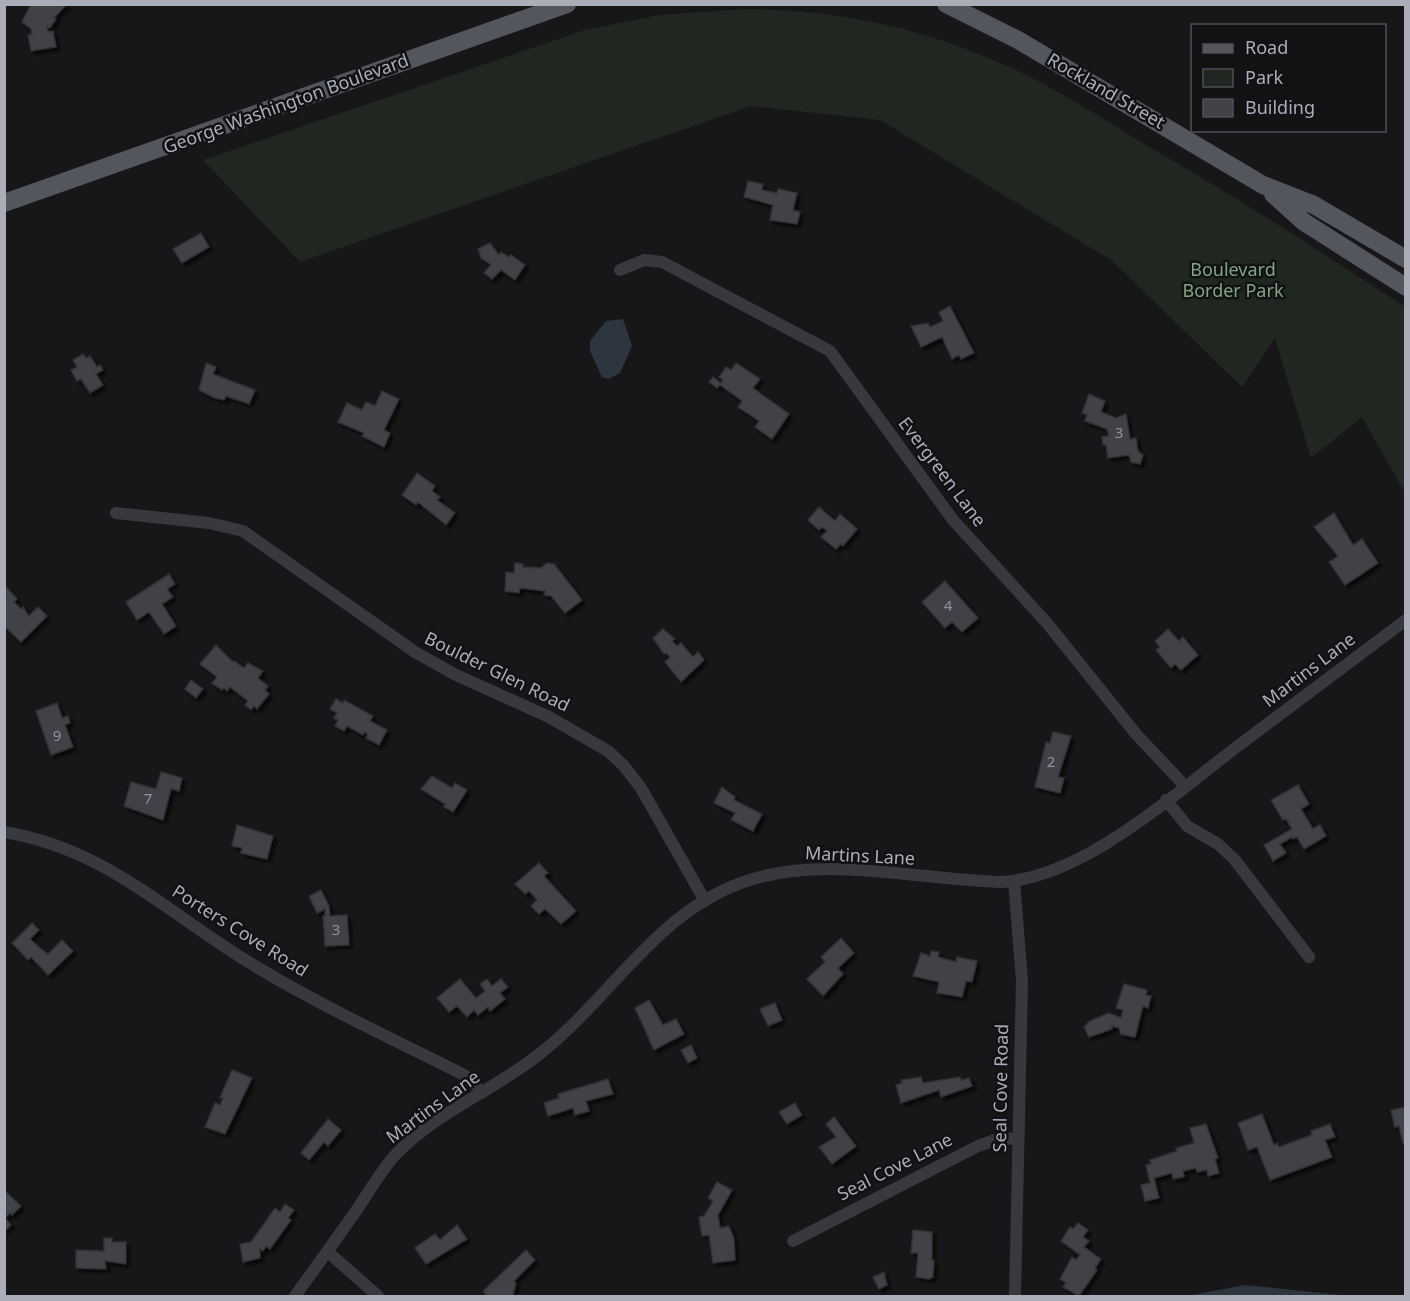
<svg xmlns="http://www.w3.org/2000/svg" width="1410" height="1301" font-family="'Noto Sans',sans-serif">
<style>
.green{fill:#1f2720}
.water{fill:#2d363e}
.building{fill:#414246;stroke:#313135;stroke-width:1.5;filter:url(#shadow)}
.lines{fill:none;stroke-linecap:round;stroke-linejoin:round}
.minor{stroke:#38393e;stroke-width:12}
.primary{stroke:#54565d;stroke-width:18}
.labels{text-anchor:middle;stroke-width:5;stroke-linejoin:round;paint-order:stroke}
.number-label{font-size:15px;fill:#90939c}
.street-label{font-size:18px;fill:#aaaeb9;stroke:#121214}
.park-label{font-size:18px;fill:#81a484;stroke:#121214}
</style>
<defs>
<filter id="shadow"><feDropShadow dx="3.5" dy="3.5" stdDeviation="1.5" flood-color="#0009"/></filter>
</defs>
<rect width="100%" height="100%" fill="#171719"/>
<path class="green" d="M744,9C834,9 923,28 1005,65C1056,88 1103,119 1151,148C1238,198 1322,252 1405,307V493L1362,417L1311,458L1275,338L1242,387L1111,260L880,120L751,106L300,262L203,160L585,30L659,15Z"/>
<g class="water">
<path d="M623,319L632,346L620,373L608,379L602,377L590,351V341L606,321Z"/>
<path d="M1245,1285L1350,1296H1187Z"/>
</g>
<g class="building">
<path d="M31,4H67L54,18L56,19L50,28L47,27L48,32L53,31L56,47L31,51L28,35L32,34L31,29L22,22Z"/>
<path d="M748,181L763,184L762,190L777,193L778,189L797,193L793,210L800,212L797,224L770,220L773,205L744,197Z"/>
<path d="M201,233L209,247L182,263L173,249Z"/>
<path d="M490,243L499,255L501,252L509,257L511,255L525,265L515,280L501,270L492,279L484,273L491,265L481,258L478,249Z"/>
<path d="M950,306L974,353L961,359L959,355L952,359L942,337L921,347L911,326L928,323L930,327L943,321L939,312Z"/>
<path d="M83,354L86,358L90,356L97,367L100,365L103,370L96,374L103,385L90,393L81,379L77,381L71,370L77,367L73,360Z"/>
<path d="M206,363L216,367L213,374L255,390L249,404L226,396L224,400L215,398L199,390Z"/>
<path d="M736,363L760,379L753,388L789,414L772,439L755,427L759,421L738,407L742,401L720,385L717,388L709,382L713,377L721,383L723,380L719,377L726,367L731,370Z"/>
<path d="M382,391L399,399L384,430L390,433L384,447L362,436L364,433L338,422L347,403L362,410L366,402L375,406Z"/>
<path d="M1089,394L1105,401L1101,412L1116,418L1126,414L1130,439L1136,438L1138,451L1143,455L1140,464L1131,462L1129,455L1108,458L1106,445H1103L1102,437L1109,436L1107,429L1085,421L1087,415L1082,413Z"/>
<path d="M417,473L435,486L432,491L440,497L437,500L455,513L446,525L418,502L416,505L402,495Z"/>
<path d="M819,507L835,521L840,514L857,529L843,546L841,544L836,549L821,537L827,531L822,527L819,530L808,520Z"/>
<path d="M1334,513L1353,545L1362,539L1378,563L1345,585L1329,562L1338,556L1314,527Z"/>
<path d="M515,563L523,564V567L541,568L547,563L554,564L582,600L565,613L551,596L544,595L545,591L520,588L519,593L505,591L506,572L514,573Z"/>
<path d="M169,574L175,584L167,589L173,597L162,604L176,626L164,634L149,612L137,620L126,602Z"/>
<path d="M945,581L978,618L962,632L952,622L945,628L922,602Z"/>
<path d="M6,587L17,599L14,602L21,609L23,607L29,616L38,607L47,616L21,642L4,626Z"/>
<path d="M663,629L675,639L672,641L677,646L681,643L693,657L698,652L704,660L681,682L665,662L670,657L666,653L664,654L653,638Z"/>
<path d="M1168,629L1179,641L1183,637L1198,655L1181,670L1175,664L1171,668L1156,650L1160,647L1155,641Z"/>
<path d="M216,645L233,662L234,661L244,668L248,663L263,671L258,678L268,686L265,690L269,694L257,709L254,706L251,710L245,705L248,701L230,687L227,691L224,688L222,690L212,683L217,677L200,664Z"/>
<path d="M191,680L203,689L196,698L185,689Z"/>
<path d="M336,699L343,703L344,700L373,716L370,721L387,730L379,745L366,738L368,734L364,732L363,735L347,726L344,731L335,726L338,720L334,718L337,713L330,709Z"/>
<path d="M57,703L62,718L68,716L70,723L65,725L73,747L51,755L36,711Z"/>
<path d="M1053,732L1071,736L1058,777L1064,778L1060,793L1035,787L1046,742L1050,743Z"/>
<path d="M161,772L182,778L179,791L171,789L163,820L124,806L131,782L156,789Z"/>
<path d="M432,776L452,788L455,783L467,790L453,812L444,807L445,804L421,789Z"/>
<path d="M1298,785L1309,804L1301,809L1313,829L1320,825L1326,836L1304,849L1297,837L1293,839L1292,837L1280,844L1286,853L1273,861L1264,845L1292,829L1286,819L1283,820L1271,800Z"/>
<path d="M722,787L735,797L734,800L762,814L753,831L731,820L735,813L714,803Z"/>
<path d="M237,825L273,836L267,859L241,853L242,848L232,846Z"/>
<path d="M539,863L548,873L544,876L576,911L561,924L545,909L539,914L531,906L537,900L529,891L525,894L515,884Z"/>
<path d="M321,890L329,906L330,916L347,915L349,945L325,946L323,916H325V909L317,913L309,896Z"/>
<path d="M32,923L39,930L30,939L40,948L48,954L62,940L73,951L48,975L31,957L28,960L12,943Z"/>
<path d="M841,938L854,953L838,968L843,974L823,996L807,979L825,962L821,957Z"/>
<path d="M931,951L939,952L938,957L956,962L957,957L977,961L972,982L966,981L962,997L937,993L939,982L913,976L921,953L930,956Z"/>
<path d="M460,979L476,998L485,991L480,984L487,979L492,986L501,979L508,987L500,993L505,999L490,1011L488,1007L478,1015L474,1010L467,1017L457,1006L449,1012L437,998Z"/>
<path d="M1124,984L1147,990L1146,995L1151,996L1148,1008L1143,1006L1135,1037L1121,1034L1119,1028L1112,1026V1029L1089,1037L1084,1027L1090,1021L1109,1013L1121,1018L1123,1010L1116,1008Z"/>
<path d="M649,1000L663,1025L676,1019L684,1034L654,1050L635,1008Z"/>
<path d="M775,1003L782,1020L768,1026L760,1009Z"/>
<path d="M691,1045L697,1058L688,1063L681,1050Z"/>
<path d="M232,1070L252,1078L225,1134L205,1127L215,1103L220,1105L223,1098H220Z"/>
<path d="M921,1077L923,1083L960,1077L961,1080L969,1078L972,1086L941,1097L939,1090L901,1103L896,1085L902,1083L901,1080Z"/>
<path d="M608,1079L613,1094L586,1101L589,1111L575,1115L573,1108L548,1116L544,1103L559,1098L558,1094Z"/>
<path d="M795,1103L802,1115L787,1124L779,1112Z"/>
<path d="M1406,1107V1143H1403L1399,1126L1395,1127L1391,1110Z"/>
<path d="M1262,1114L1274,1145L1277,1143L1279,1147L1312,1135L1311,1131L1330,1124L1335,1137L1325,1140L1332,1157L1270,1180L1257,1147L1248,1150L1238,1123Z"/>
<path d="M834,1117L856,1146L832,1164L819,1147L836,1137L826,1124Z"/>
<path d="M328,1119L341,1130L328,1146L324,1142L309,1160L301,1153Z"/>
<path d="M1206,1124L1218,1158L1215,1159L1219,1173L1208,1176L1207,1170L1197,1172L1196,1168L1183,1171L1184,1177L1173,1179L1172,1173L1154,1178L1159,1198L1145,1201L1141,1185L1150,1183L1146,1165L1151,1164L1150,1160L1177,1151L1176,1148L1194,1143L1190,1128Z"/>
<path d="M717,1182L732,1190L718,1215L720,1228L729,1226L734,1239L735,1260L713,1263L709,1235L702,1236L699,1217L704,1216L713,1201L708,1198Z"/>
<path d="M6,1192L21,1206L12,1215L10,1213L5,1218L11,1225L4,1232V1194Z"/>
<path d="M285,1204L294,1210L288,1218L291,1220L270,1249L266,1246L263,1251L260,1249V1258L243,1262L240,1244L251,1242L275,1208L280,1212Z"/>
<path d="M1078,1223L1088,1230L1083,1237L1089,1241L1084,1247L1101,1259L1095,1268L1097,1270L1079,1296L1063,1287L1066,1283L1060,1279L1072,1257L1076,1260L1080,1255L1061,1241L1070,1227L1073,1229Z"/>
<path d="M457,1225L467,1239L426,1264L415,1248L435,1234L440,1240Z"/>
<path d="M913,1230L932,1232V1260H934L933,1277L929,1279L916,1277L918,1253H911Z"/>
<path d="M104,1238H112V1242H126V1264L105,1261L106,1269L76,1268V1250L104,1251Z"/>
<path d="M526,1250L535,1260L514,1281L516,1284L513,1294L515,1296H484L486,1295L483,1291Z"/>
<path d="M884,1272L887,1285L879,1289L873,1277Z"/>
</g>
<g class="lines">
<g class="minor">
<path d="M620,270L644,260L662,262L830,351L953,520L1047,623L1136,734L1185,786"/>
<path d="M116,513L209,523L243,531L415,652L454,674L549,717L608,751L624,766L641,788L705,901"/>
<path d="M1166,800L1187,826L1218,844L1235,860L1309,957"/>
<path d="M4,832C108,849 169,915 255,966C323,1007 395,1040 466,1076L482,1093"/>
<path d="M1014,881L1022,981L1015,1296"/>
<path d="M793,1241L978,1146L995,1140L1018,1138"/>
<path d="M328,1252L378,1296"/>
<path d="M295,1296C316,1267 337,1238 358,1208C370,1190 382,1169 397,1153C438,1111 497,1089 542,1052C614,995 660,906 753,879C830,856 922,880 1001,882C1083,878 1174,794 1238,746C1294,704 1350,662 1406,620"/>
</g>
<g class="primary">
<path d="M946,4L1018,40L1263,185L1314,205L1406,259"/>
<path d="M1273,194L1304,222L1406,287"/>
<path d="M4,203L567,4"/>
</g>
</g>
<g class="labels">
<g class="number-label">
<text x="1119" y="438">3</text>
<text x="948" y="611">4</text>
<text x="57" y="741">9</text>
<text x="1051" y="767">2</text>
<text x="148" y="804">7</text>
<text x="336" y="935">3</text>
</g>
<g class="street-label">
<text transform="translate(1106 91) rotate(30)" y="6">Rockland Street</text>
<text transform="translate(286 104) rotate(-20)" y="6">George Washington Boulevard</text>
<text transform="translate(942 472) rotate(53)" y="6">Evergreen Lane</text>
<text transform="translate(1309 670) rotate(-37)" y="6">Martins Lane</text>
<text transform="translate(497 672) rotate(26)" y="6">Boulder Glen Road</text>
<text transform="translate(860 856) rotate(3)" y="6">Martins Lane</text>
<text transform="translate(240 931) rotate(32)" y="6">Porters Cove Road</text>
<text transform="translate(1001 1088) rotate(-89)" y="6">Seal Cove Road</text>
<text transform="translate(433 1107) rotate(-36)" y="6">Martins Lane</text>
<text transform="translate(895 1167) rotate(-27)" y="6">Seal Cove Lane</text>
</g>
<g class="park-label">
<text x="1233" y="276">Boulevard<tspan x="1233" dy="21">Border Park</tspan></text>
</g>
</g>
<rect width="1410" height="1301" fill="none" stroke="#aaaeb9" stroke-width="12"/>
<rect x="1191" y="24" width="195" height="108" fill="#121214" stroke="#4f5056" stroke-width="1.5"/>
<rect x="1203" y="44" width="30" height="9" fill="#54565d" stroke="#4f5056" stroke-width="1.5"/>
<text x="1245" y="54" font-size="18" fill="#aaaeb9">Road</text>
<rect x="1203" y="69" width="30" height="18" fill="#1f2720" stroke="#4f5056" stroke-width="1.5"/>
<text x="1245" y="84" font-size="18" fill="#aaaeb9">Park</text>
<rect x="1203" y="99" width="30" height="18" fill="#414246" stroke="#4f5056" stroke-width="1.5"/>
<text x="1245" y="114" font-size="18" fill="#aaaeb9">Building</text>
</svg>
